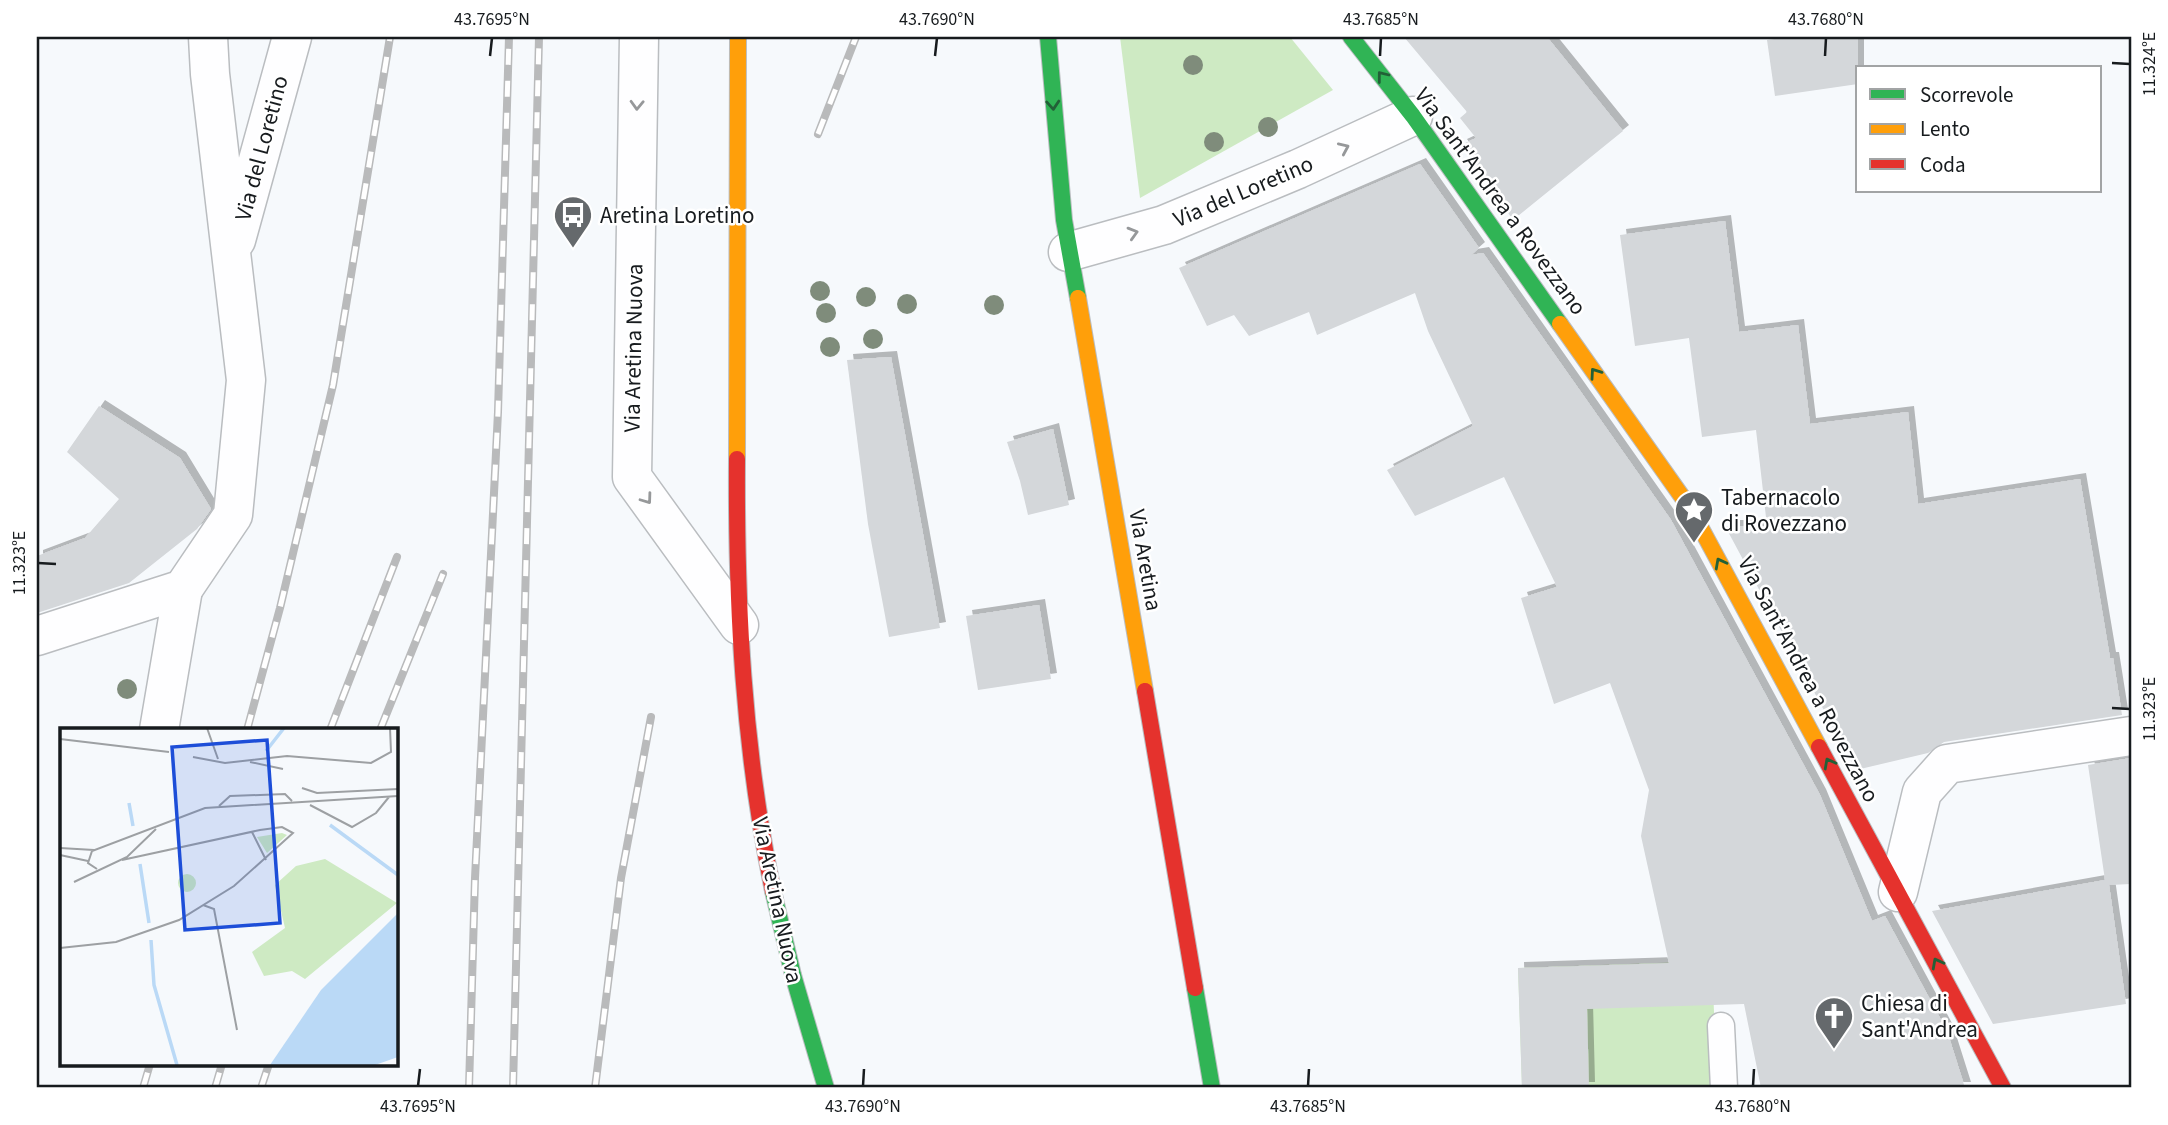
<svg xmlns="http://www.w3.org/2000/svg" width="2168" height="1125" font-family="'Source Sans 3',sans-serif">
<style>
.green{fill:#ceeac3}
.building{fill:#d4d7da;filter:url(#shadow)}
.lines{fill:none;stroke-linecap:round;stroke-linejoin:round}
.lane-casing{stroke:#babdc0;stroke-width:29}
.street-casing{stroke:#babdc0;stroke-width:41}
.fast-casing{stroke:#babdc0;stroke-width:18}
.slow-casing{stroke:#babdc0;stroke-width:18}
.jam-casing{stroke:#babdc0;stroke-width:18}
.lane{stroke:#fefeff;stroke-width:26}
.street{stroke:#fefeff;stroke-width:38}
.fast{stroke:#30b455;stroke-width:16}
.slow{stroke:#ff9f0a;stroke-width:16}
.jam{stroke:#e5322d;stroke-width:16}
.rail-casing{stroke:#b9babb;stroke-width:8}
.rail{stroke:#fff;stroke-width:5;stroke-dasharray:16;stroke-linecap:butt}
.tree{fill:#7f8c7b}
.oneway{stroke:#226037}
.oneway2{stroke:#96989a}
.ticks{fill:none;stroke:#171b1e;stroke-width:2.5}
.labels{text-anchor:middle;stroke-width:5;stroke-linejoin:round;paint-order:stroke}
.street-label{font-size:23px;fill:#171b1e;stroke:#fff}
.poi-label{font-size:23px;fill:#171b1e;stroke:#fff;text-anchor:start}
.inset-river{fill:none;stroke:#bad9f6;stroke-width:3.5}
.inset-road{fill:none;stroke:#9da0a3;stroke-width:2}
.view{fill:#1d4ed8;fill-opacity:0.15;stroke:#1d4ed8;stroke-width:3.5}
.inset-edge{fill:none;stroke:#171b1e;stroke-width:3.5}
.neatline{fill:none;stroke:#171b1e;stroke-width:2.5}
.ticks-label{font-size:18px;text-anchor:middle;fill:#171b1e}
</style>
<defs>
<filter id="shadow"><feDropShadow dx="6" dy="-6" stdDeviation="0" flood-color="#0004"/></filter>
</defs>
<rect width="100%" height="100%" fill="#f6f9fc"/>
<g class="green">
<path d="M1120,37H1290L1333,90L1140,198Z"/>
<path d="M1712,961L1717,1088H1522L1518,968Z"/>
</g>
<g class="building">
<path d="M1404,37H1547L1623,131L1513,220L1461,145L1476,138L1460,118L1467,112Z"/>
<path d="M1790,37H1858V84L1775,96L1767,40Z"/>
<path d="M1420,164L1479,248L1471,255L1483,253L1671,520L1820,795L1872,921L1885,916L1947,1031L1965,1088H1761L1744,1004L1587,1009L1589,1088H1522L1518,968L1669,963L1641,836L1649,790L1610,683L1554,704L1521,598L1557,587L1504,477L1415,516L1387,470L1473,426L1428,331L1415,293L1317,335L1309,312L1249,336L1234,315L1207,326L1179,268Z"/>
<path d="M1725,221L1739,332L1798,325L1810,424L1908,412L1918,504L2080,479L2110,658H2113L2122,715L1944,742L1928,753L1856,770L1725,526H1767L1756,430L1702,437L1689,338L1635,346L1620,235Z"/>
<path d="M891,357L940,628L889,637L868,524L847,360Z"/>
<path d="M99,406L180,458L211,509L197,529L129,583L37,613V556L85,538L119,499L67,452Z"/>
<path d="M1053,429L1069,505L1028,515L1020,481L1007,442Z"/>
<path d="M1039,605L1051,679L978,690L966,616Z"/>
<path d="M2131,758V884L2109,885L2126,1004L1993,1024L1932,911L2105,880L2088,765Z"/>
</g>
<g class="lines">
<g class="lane-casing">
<path id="lane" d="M1721,1026L1724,1088"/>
</g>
<g class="street-casing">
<g id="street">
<path d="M639,37L632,477L739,625"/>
<path d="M236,240L292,37"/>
<path d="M1068,252L1164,225L1298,169L1413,116"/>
<path d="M37,636L183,589L233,515L246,380L210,74L208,37"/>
<path d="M159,730L183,589"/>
<path d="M1898,892L1922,792L1947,764L2131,736"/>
</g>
</g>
<g class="fast-casing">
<g id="fast">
<path d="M1048,37L1064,220L1078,298"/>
<path d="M1351,37L1413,116L1560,324"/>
<path d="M773,891L793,975L826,1088"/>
<path d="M1195,988L1212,1088"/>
</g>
</g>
<g class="slow-casing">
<g id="slow">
<path d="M1078,298L1145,691"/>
<path d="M1560,324L1690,508L1819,747"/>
<path d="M737,459L738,37"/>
</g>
</g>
<g class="jam-casing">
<g id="jam">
<path d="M737,459C736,605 743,748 773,891"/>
<path d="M1145,691L1195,988"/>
<path d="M1819,747L2003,1088"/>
</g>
</g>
<use href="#lane" class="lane"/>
<use href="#street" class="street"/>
<use href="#fast" class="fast"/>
<use href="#slow" class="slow"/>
<use href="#jam" class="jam"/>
<g class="rail-casing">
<g id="rail">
<path d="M818,134L856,37"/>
<path d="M247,730L280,608L333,385L390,37"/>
<path d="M330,730L397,557"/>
<path d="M380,730L443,574"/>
<path d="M143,1088L150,1064"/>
<path d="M215,1088L222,1064"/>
<path d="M261,1088L269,1064"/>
<path d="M469,1088L475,878L498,412L509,37"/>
<path d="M513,1088L539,37"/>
<path d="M595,1088L621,878L651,717"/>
</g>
</g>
<use href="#rail" class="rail"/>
</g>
<g class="tree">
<circle cx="1193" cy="65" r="10"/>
<circle cx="1268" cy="127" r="10"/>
<circle cx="1214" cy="142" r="10"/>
<circle cx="820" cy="291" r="10"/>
<circle cx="866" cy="297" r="10"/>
<circle cx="907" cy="304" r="10"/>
<circle cx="994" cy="305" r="10"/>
<circle cx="826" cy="313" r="10"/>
<circle cx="873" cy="339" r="10"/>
<circle cx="830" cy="347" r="10"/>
<circle cx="127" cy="689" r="10"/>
</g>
<defs><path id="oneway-chevron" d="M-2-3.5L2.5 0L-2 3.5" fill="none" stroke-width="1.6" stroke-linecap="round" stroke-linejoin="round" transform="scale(1.75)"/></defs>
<g class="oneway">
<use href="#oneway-chevron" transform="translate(1382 76) rotate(-128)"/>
<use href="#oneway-chevron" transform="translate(1053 105) rotate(86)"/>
<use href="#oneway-chevron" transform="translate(1595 373) rotate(-125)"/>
<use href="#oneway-chevron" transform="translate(1720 563) rotate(-118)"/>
<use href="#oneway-chevron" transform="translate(1829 763) rotate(-118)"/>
<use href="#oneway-chevron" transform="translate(1937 963) rotate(-118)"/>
</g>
<g class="oneway2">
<use href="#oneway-chevron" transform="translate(637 105) rotate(92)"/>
<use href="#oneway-chevron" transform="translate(1344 148) rotate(-24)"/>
<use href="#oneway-chevron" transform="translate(1133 233) rotate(-16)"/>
<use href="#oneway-chevron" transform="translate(647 499) rotate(54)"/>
</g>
<path class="ticks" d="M490,56L492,38M935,56L937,38M1380,56L1381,38M1825,56L1826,38M2112,63L2130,64M38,563L56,564M2112,708L2130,709M418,1086L420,1069M863,1086L864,1069M1308,1086L1309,1069M1753,1086L1754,1069"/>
<defs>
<g id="bus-pin" transform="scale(2.0125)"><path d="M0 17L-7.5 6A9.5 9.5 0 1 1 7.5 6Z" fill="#65696c" stroke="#fff"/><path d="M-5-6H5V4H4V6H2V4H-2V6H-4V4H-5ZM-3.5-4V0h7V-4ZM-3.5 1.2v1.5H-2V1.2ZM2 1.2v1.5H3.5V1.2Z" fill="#fff"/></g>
<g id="sight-pin" transform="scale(2.0125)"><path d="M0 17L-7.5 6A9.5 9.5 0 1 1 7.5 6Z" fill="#65696c" stroke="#fff"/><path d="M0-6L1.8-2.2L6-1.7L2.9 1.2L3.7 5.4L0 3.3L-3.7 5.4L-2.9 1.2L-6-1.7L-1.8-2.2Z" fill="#fff"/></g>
<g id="church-pin" transform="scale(2.0125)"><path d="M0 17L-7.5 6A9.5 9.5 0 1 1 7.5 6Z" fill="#65696c" stroke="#fff"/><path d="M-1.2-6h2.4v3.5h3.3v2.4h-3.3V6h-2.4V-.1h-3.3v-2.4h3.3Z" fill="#fff"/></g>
</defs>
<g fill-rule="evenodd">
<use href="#bus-pin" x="573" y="215"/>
<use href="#sight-pin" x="1694" y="510"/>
<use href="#church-pin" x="1834" y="1016"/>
</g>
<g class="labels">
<g class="street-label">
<text transform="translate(261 148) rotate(-75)" y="8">Via del Loretino</text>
<text transform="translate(1243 191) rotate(-23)" y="8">Via del Loretino</text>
<text transform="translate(1501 201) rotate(54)" y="8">Via Sant'Andrea a Rovezzano</text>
<text transform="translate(633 348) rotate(-89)" y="8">Via Aretina Nuova</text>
<text transform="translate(1146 560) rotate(80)" y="8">Via Aretina</text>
<text transform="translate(1809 679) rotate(62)" y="8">Via Sant'Andrea a Rovezzano</text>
<text transform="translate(778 900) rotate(78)" y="8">Via Aretina Nuova</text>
</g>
<g class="poi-label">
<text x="600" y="223">Aretina Loretino</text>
<text x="1721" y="505">Tabernacolo<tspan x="1721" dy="26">di Rovezzano</tspan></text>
<text x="1861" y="1011">Chiesa di<tspan x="1861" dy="26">Sant'Andrea</tspan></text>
</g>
</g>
<g transform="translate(60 728)">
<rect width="338" height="338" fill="#f6f9fc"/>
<path d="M222,105L227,107L207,125L197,109ZM265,131L337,175L245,251L232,243L204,248L192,224L225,200L215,157L236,138ZM118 155a9 9 0 1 1 18 0a9 9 0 1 1-18 0Z" fill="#ceeac3"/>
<path d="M338,185V329L315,337H210L261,262Z" fill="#bad9f6"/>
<path class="inset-river" d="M206,23L224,0M69,75L73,98M270,97L338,147M80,136L89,195M91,212L94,257L117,337"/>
<path class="inset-road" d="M147,0L158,31M0,11L109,24M133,29L165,35L227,28L311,35L331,24L330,0M190,34L223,41M242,60L257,65L338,61M250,77L292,99L316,85L329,69M159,78L170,68L225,66L232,73M192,104L206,132M0,120L34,122M0,127L28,133M37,141L28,135L32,123L145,80L338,68M14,154L67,129L96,101M143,177L154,181L177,302M0,220L56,214L119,192L174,158L233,105L222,99L200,102L62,132"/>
<path class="view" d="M207,12L220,195L125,202L112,19Z"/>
<rect width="338" height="338" class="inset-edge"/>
</g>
<rect width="2168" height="1125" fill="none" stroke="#ffffff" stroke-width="77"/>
<rect x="1856" y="66" width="245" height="126" fill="#ffffff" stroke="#a2a4a5" stroke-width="2"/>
<rect x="1870" y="89" width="35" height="10" fill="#30b455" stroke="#a2a4a5" stroke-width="2"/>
<text x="1920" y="102" font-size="21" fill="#171b1e">Scorrevole</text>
<rect x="1870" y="124" width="35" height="10" fill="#ff9f0a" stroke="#a2a4a5" stroke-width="2"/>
<text x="1920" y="136" font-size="21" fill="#171b1e">Lento</text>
<rect x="1870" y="159" width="35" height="10" fill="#e5322d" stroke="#a2a4a5" stroke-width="2"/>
<text x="1920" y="172" font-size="21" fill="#171b1e">Coda</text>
<rect x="38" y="38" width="2092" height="1048" class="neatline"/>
<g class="ticks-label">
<text x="492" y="25">43.7695°N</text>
<text x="937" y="25">43.7690°N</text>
<text x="1381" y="25">43.7685°N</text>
<text x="1826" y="25">43.7680°N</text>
<text transform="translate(2149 64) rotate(-90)" y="6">11.324°E</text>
<text transform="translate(19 563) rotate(-90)" y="6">11.323°E</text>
<text transform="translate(2149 709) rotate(-90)" y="6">11.323°E</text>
<text x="418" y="1112">43.7695°N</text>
<text x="863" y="1112">43.7690°N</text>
<text x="1308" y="1112">43.7685°N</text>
<text x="1753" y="1112">43.7680°N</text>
</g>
</svg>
